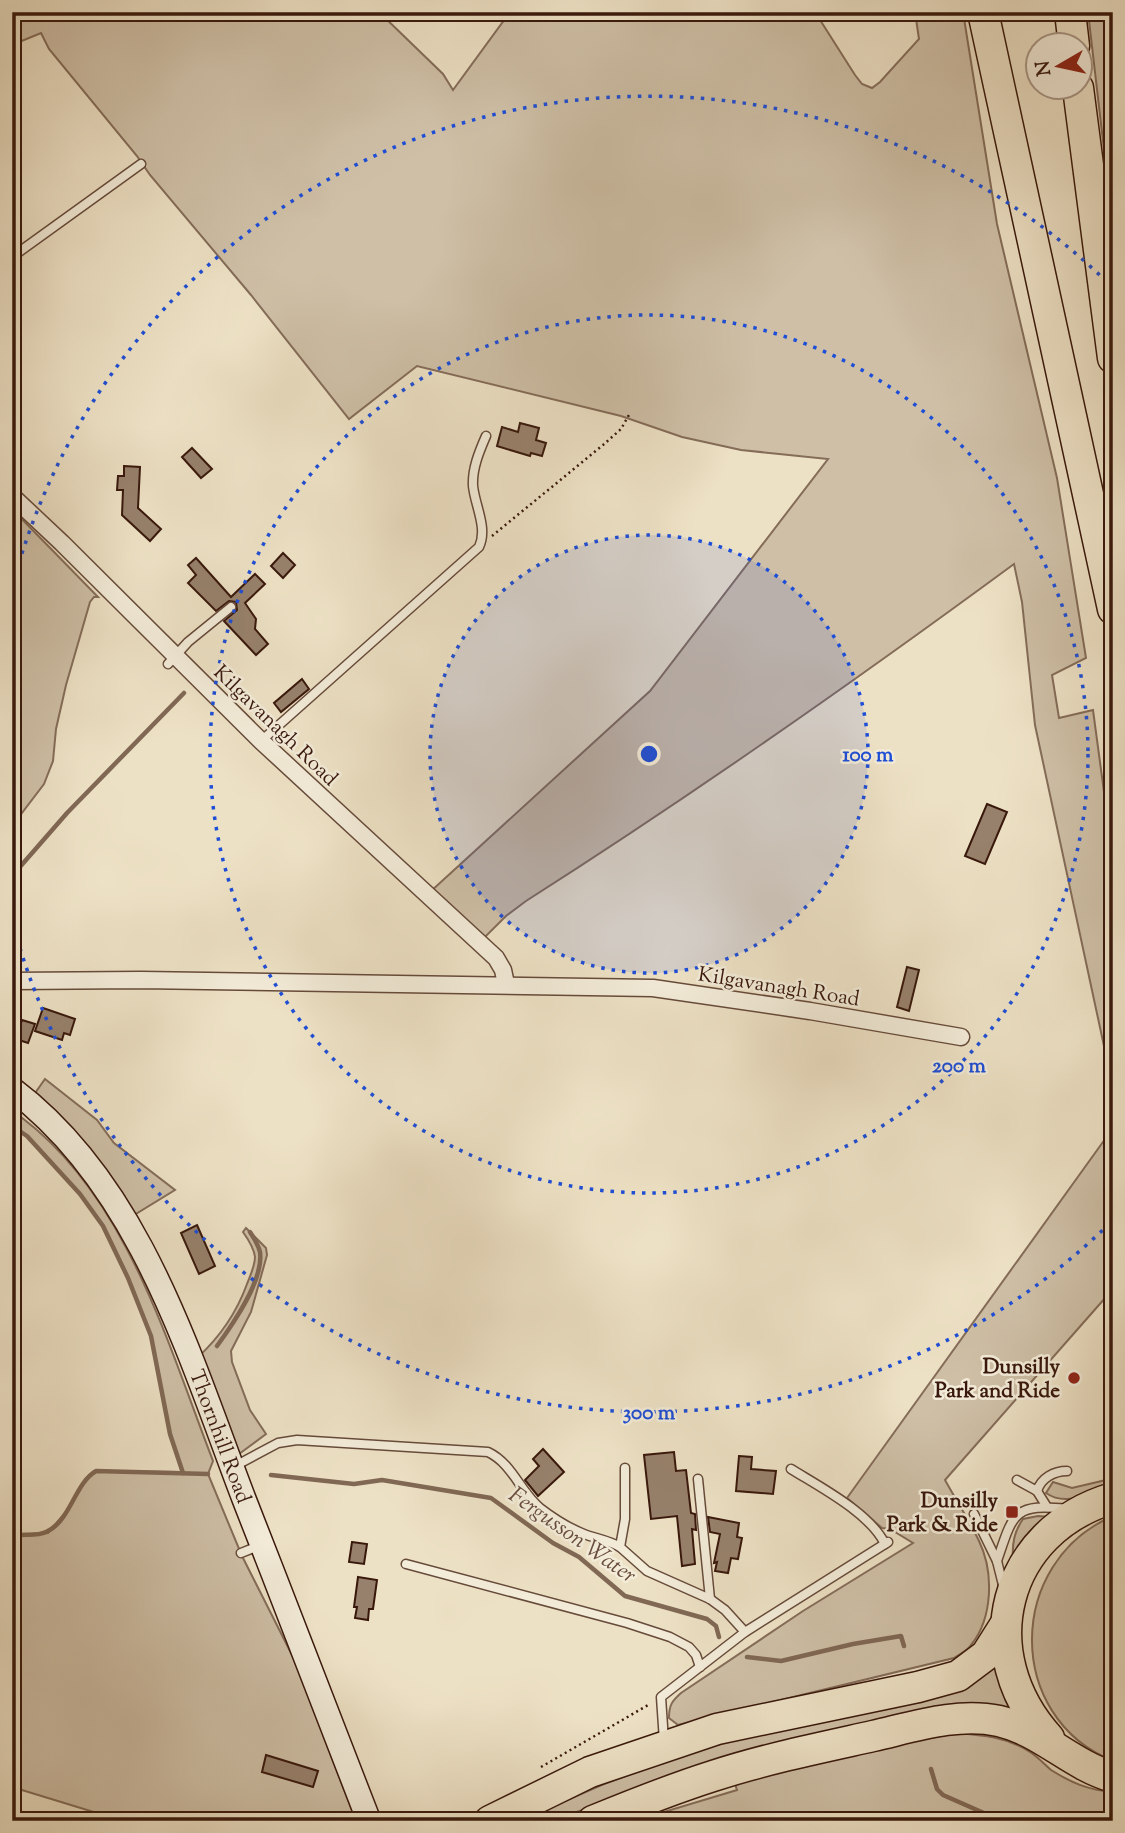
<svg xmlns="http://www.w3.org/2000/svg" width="1125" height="1833" font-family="'Sorts Mill Goudy',serif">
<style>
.green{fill:#cebfa6;stroke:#846c59;stroke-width:2}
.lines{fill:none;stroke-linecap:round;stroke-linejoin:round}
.stream{stroke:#806855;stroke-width:4.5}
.building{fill:#97816c;stroke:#39180c;stroke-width:2}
.lane-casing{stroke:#664a3a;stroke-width:11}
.street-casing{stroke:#664a3a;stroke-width:19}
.secondary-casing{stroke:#39180c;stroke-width:26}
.highway-casing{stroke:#39180c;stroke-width:33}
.path{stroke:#39180c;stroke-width:2.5;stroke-dasharray:2 3.5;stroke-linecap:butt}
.lane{stroke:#f3ecd9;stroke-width:8}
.street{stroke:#f3ecd9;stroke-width:16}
.secondary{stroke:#f3ecd9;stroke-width:23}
.highway{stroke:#ede1c5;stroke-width:30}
.ring{fill:none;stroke:#1d4ed8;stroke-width:3.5;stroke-dasharray:3.5 7}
.poi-dot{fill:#8f2418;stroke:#f3ecd9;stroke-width:2.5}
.labels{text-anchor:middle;stroke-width:5;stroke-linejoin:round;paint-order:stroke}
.street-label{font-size:21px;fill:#39180c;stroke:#f3ecd9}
.poi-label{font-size:21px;font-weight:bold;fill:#39180c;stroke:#f3ecd9;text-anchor:end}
.water-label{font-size:23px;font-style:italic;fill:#694d3d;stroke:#f3ecd9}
.centre{fill:#1d4ed8;stroke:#f3ecd9;stroke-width:3.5}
.ring-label{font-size:21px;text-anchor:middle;font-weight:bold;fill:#1d4ed8;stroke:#f3ecd9;stroke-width:5;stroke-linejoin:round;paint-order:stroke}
</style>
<rect width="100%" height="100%" fill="#ede1c5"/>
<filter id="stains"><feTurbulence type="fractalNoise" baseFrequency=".00286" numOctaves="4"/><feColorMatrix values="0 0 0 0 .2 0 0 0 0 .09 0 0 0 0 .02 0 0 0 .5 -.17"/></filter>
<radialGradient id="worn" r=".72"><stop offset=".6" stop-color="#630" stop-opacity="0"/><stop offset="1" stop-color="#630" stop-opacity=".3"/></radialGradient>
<g class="green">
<path d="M12,12H379L443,74L453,90L510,12H815L855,75L862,84L872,88L880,82L919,39L915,12H963L997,224L1057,478L1086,658L1052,675L1059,718L1093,710L1113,859V1088L1035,725L1022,602L1014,564C855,681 694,794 526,901L506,916L483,939L430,892L650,691L828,459L741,450L682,437L621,416L417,366L349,419L251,295L150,175L137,156L49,49L41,33L12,45Z"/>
<path d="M1088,12H1113V227Z"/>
<path d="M12,509L98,597H94L90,602L66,685L56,729L53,761L44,784L12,826Z"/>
<path d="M45,1079L97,1120L114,1143L175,1190L134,1215L120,1191L79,1138L33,1096Z"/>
<path d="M21,1117C127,1197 167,1342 213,1461L208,1474L242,1556L295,1661L356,1821H123L12,1787V1536L48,1533L70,1507L89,1475L96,1471L182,1472L170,1434L151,1336L128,1278L103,1226L80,1194L27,1136L12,1126Z"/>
<path d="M1113,1128V1289L945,1480C956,1500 969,1520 979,1541C994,1572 993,1618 971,1645C967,1651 960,1654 954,1658L678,1725L669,1718C669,1705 672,1701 681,1693L803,1611L913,1543L890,1529L882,1528L847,1498Z"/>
<path d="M246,1228L266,1248L267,1255L251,1312L231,1351L232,1362L250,1410L266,1434L235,1457L198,1357C221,1336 236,1314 247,1284C250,1276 255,1266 255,1257C254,1248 248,1239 243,1232Z"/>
<path d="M1106,1480L1109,1489C1087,1493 1066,1507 1046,1493L1053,1482L1072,1488Z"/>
<path d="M1038,1516L1052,1517L1013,1559C1012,1544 1014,1532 1023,1519Z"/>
<path d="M1113,1516V1761C1004,1717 1006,1562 1113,1516Z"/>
<path d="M997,1662L1005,1694L1013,1713L740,1757L550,1821H519L604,1784L697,1750L808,1721Z"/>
<path d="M956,1733C982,1735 1007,1737 1030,1752C1038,1757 1044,1764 1051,1770C1072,1783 1088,1790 1113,1792V1821H653L657,1814L737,1790L734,1781L870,1746L915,1741Z"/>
</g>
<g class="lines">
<g class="stream">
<path d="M12,876L67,813L184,693"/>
<path d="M12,1126L27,1136L80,1194L103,1226L128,1278L151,1336L170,1434L183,1473"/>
<path d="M217,1346C233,1324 264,1280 260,1252C258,1244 254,1238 250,1232"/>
<path d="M271,1475L354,1484L382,1480L491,1498L553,1543L579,1557L625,1596L707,1619L716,1626L719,1637"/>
<path d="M12,1536C23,1533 36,1537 46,1532C71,1521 74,1484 96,1471L208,1474"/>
<path d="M747,1657L781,1661L853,1644L901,1636L904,1646"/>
<path d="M931,1769L937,1789L943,1795L1002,1821"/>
</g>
</g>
<g class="building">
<path d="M520,423L539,428L536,440L546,443L542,456L531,453L530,456L497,446L502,427L518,432Z"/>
<path d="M192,448L212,469L201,478L182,457Z"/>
<path d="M124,466L140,467L138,508L161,529L150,541L122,515L123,490H117L118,476H124Z"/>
<path d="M283,553L295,565L283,578L271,566Z"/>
<path d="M196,558L231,597L255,574L265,584L245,603L256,619L255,629L268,644L256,655L224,621L237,610L236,602L229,601L216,611L188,583L196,575L188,565Z"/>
<path d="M302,679L309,689L281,712L274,703Z"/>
<path d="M987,804L1007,812L985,864L965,856Z"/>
<path d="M907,967L919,970L909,1011L897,1007Z"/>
<path d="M43,1008L75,1019L70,1035L64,1033L62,1040L35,1031Z"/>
<path d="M22,1020L35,1024L28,1043L16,1039Z"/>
<path d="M197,1225L215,1266L199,1274L181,1233Z"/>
<path d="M543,1449L564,1472L538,1496L525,1480L539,1466L533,1459Z"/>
<path d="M674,1452L676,1471L686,1470L691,1513L695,1514L696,1530L692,1529L695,1564L682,1566L677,1516L651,1519L644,1455Z"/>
<path d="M739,1456L752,1457L751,1469L776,1471L773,1494L736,1491Z"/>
<path d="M708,1517L739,1523L737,1537L742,1538L738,1559L731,1558L728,1573L715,1571L717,1562L714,1563L720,1534L710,1532Z"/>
<path d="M352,1542L367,1544L364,1564L349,1562Z"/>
<path d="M358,1577L377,1580L373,1609H369L368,1620L355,1618L357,1607H354Z"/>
<path d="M266,1755L318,1771L313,1787L262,1772Z"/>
</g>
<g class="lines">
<g class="lane-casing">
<g id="lane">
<path d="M12,257L141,164"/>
<path d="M168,664L188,642L231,607"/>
<path d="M261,741L479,547C488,528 475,506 473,486C472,469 479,452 486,436"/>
<path d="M235,1466L278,1443L297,1440L488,1452C513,1464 520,1492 540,1508C553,1518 569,1528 584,1534C597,1539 608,1540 620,1547"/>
<path d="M625,1468V1519L620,1547L647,1571L710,1599L725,1610L745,1632"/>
<path d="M791,1469C820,1487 870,1513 885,1544"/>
<path d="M698,1479L710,1599"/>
<path d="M1017,1480L1037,1491L1047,1507"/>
<path d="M1037,1491C1041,1478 1054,1471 1067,1471"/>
<path d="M974,1514L997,1561L1004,1589"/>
<path d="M241,1553L261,1545"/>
<path d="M997,1561C1013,1514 1013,1503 1067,1509"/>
<path d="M406,1564L627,1623L670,1637L689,1647L696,1655L700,1667"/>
<path d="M664,1741L661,1697L745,1632L888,1542"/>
</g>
</g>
<g class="street-casing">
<g id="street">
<path d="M12,496L62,543L261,741L496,958L503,970L506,984"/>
<path d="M12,981L141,980L653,988L810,1011L961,1037"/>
</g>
</g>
<g class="secondary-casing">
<g id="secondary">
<path id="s1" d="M12,1089C140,1185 189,1355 244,1499C286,1606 327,1713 369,1821"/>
</g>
</g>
<g class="highway-casing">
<g id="highway">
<path d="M983,12L1113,609"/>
<path d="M1070,12L1074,46"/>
<path d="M1078,88L1113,358"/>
<path d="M1049,1738C972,1653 1002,1531 1113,1498"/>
<path d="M490,1821L590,1772L717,1729L918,1687L958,1676L986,1655L1005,1625"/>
<path d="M593,1821C632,1805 672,1789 713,1776C765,1759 819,1748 873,1736C913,1727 957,1712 999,1721C1042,1731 1071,1765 1113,1777"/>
</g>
</g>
<g class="path">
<path d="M492,536L603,445L621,429L629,415"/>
<path d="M541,1767L650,1704"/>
</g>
<use href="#lane" class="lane"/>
<use href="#street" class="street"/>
<use href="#secondary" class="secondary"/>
<use href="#highway" class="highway"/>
</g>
<circle cx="649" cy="754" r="219" fill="#1d4ed8" fill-opacity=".12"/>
<g class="ring">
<circle cx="649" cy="754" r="219"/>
<circle cx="649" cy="754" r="439"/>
<path d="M1110 1223A658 658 0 0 1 13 924M13 584A658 658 0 0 1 1110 285"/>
</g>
<g class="poi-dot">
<circle cx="1074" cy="1378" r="7"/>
<rect x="1005" y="1505" width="14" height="14" rx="3.5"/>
</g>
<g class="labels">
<g class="street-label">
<text transform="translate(276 725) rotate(44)" y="7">Kilgavanagh Road</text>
<text transform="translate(779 986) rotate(9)" y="7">Kilgavanagh Road</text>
<text dy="7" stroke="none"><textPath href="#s1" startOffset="411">Thornhill Road</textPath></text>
</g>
<g class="poi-label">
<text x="1060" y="1373">Dunsilly<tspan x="1060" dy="24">Park and Ride</tspan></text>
<text x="998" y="1507">Dunsilly<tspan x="998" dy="24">Park &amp; Ride</tspan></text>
</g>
<g class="water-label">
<text transform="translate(573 1534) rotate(35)" y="8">Fergusson Water</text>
</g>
</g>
<circle cx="649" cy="754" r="10" class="centre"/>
<g class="ring-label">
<text x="868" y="761">100 m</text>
<text x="959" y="1072">200 m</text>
<text x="649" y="1419">300 m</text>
</g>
<rect width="1125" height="1833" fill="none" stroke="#ede1c5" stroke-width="42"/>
<rect x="14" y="14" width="1097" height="1805" fill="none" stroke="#39180c" stroke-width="3.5"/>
<rect x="21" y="21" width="1083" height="1791" fill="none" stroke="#39180c" stroke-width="2"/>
<g transform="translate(1059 66) rotate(261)"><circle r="33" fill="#f3ecd9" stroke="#a99787" stroke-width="2"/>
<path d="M0-5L12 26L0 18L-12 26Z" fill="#8f2418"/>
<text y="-10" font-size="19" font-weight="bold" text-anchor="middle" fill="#39180c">N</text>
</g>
<rect width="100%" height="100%" filter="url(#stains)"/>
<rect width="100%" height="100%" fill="url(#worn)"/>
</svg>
